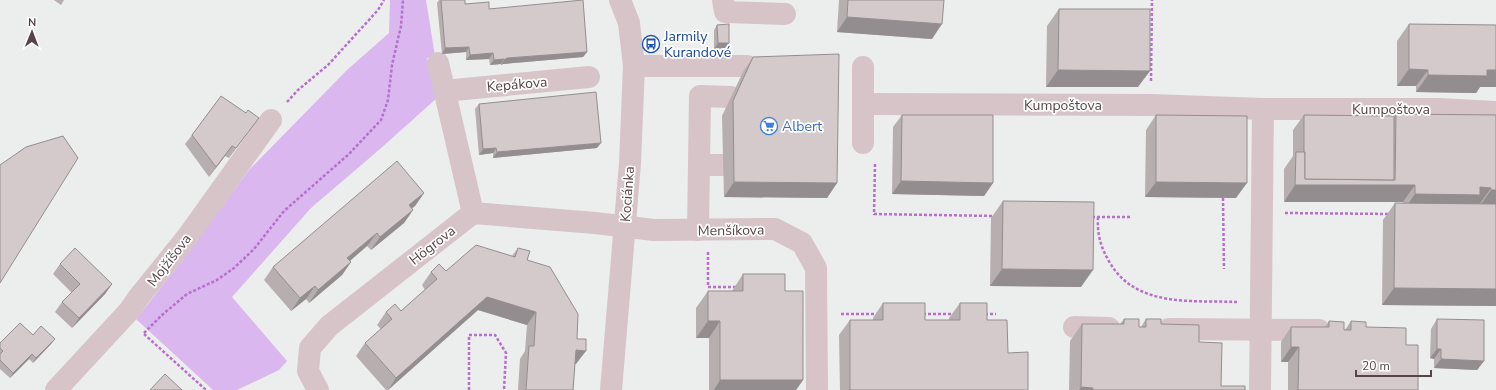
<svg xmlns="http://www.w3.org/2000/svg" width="1496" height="390" font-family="'Nunito Sans',sans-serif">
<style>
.green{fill:#dbb7ef}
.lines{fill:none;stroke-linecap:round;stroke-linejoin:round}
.path{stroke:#b76ecd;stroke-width:2.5;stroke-dasharray:3 2;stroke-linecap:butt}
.minor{stroke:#d7c4c9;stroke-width:22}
.wall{fill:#b6aeaf}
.shaded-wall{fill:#948d8f}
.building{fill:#d4cacc;stroke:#948d8f}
.labels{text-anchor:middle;stroke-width:3.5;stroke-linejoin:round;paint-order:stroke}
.transit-label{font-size:14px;fill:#164399;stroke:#fff;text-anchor:start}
.street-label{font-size:14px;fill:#594349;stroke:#fff}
.shop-label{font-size:14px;fill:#366cbe;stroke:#fff;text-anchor:start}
</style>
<rect width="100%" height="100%" fill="#ebeeec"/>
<path class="green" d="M390,0H426L435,56L427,58L437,98L380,149L311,208L232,297L287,361L279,370L237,390H213L136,319L184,258L249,170L347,70L389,33Z"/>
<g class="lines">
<g class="path">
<path d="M1151,81L1152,0"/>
<path d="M287,102L298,90L328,65L378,10L384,0"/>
<path d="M875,164L874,214L995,216"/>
<path d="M1223,198L1224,269"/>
<path d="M1285,213L1390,214"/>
<path d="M1092,217H1131"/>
<path d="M1098,217C1097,235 1101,248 1110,263C1137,308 1192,300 1237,302"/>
<path d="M708,252V287H736"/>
<path d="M841,314H878"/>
<path d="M923,314H954"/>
<path d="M985,314H996"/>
<path d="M144,333L162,315L187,294L217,280L234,268L254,249L284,211L349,154L381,120L388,100L392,65L401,26L403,0"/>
<path d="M144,334L206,390"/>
<path d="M469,390V335H495L506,353L504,390"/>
</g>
<g class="minor">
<path d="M723,0L725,12L785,14"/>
<path d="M438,63L473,213"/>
<path d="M634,66H747"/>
<path d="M863,67V143"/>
<path d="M444,91L589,77"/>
<path d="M863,104L1151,105L1263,109H1438L1496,112"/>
<path d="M699,165H723"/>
<path d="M698,230L700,96L731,97"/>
<path d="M1074,327L1109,328"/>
<path d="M1169,329L1319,330"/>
<path d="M56,390L129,311L138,298L188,236L271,120"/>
<path d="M318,390L308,371L310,348L329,326L473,213L595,223L654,230L775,229L802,243L816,268L817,390"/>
<path d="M611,390L630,163L634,66L629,23L620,0"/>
<path d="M1260,390L1263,109"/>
</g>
</g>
<g class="wall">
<path d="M54,0H64L61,5Z"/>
<path d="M439,0L489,9L587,52L583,57L503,64L501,65V64L490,65L489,59L466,60V52L442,54L437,3Z"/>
<path d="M839,0H944L932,39L837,32Z"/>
<path d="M1059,9L1138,87H1046L1047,26Z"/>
<path d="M1409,24L1496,25V87H1480L1476,93L1416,92V86H1397V41Z"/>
<path d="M717,25L725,48L714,49V30Z"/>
<path d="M753,57L837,183L827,198L724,197L722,116L743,72Z"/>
<path d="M479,104L597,148L493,158V153L479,155L475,109Z"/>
<path d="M246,113L259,118L229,158L225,156L209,177L185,144L192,135Z"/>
<path d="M1396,114L1496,115V306L1382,305L1383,220L1395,203H1403V202H1284V169L1293,156V130L1304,115L1394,116Z"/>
<path d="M902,115L993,183L984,196L892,194L893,127Z"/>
<path d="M1156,115L1236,198L1145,197L1146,130Z"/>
<path d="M424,193L415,206L412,208L413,210L404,223L371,250L367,246L350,261L351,262L342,275L309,303L306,299L291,311L264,280L273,267Z"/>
<path d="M1003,201L1081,287L990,286L991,218Z"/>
<path d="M518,248L527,260L577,339L576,364H575L573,390H518L520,359L525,351L527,325L478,310L388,390H386L356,356L365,343L381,329L377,325L386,312L401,311L425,290L422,285L431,272L446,271L512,256Z"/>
<path d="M60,264L112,284L105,294L72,328L55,312L62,302L72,293L53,274Z"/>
<path d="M743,274L785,291L803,380L796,390H709V338H696V308L708,291H732Z"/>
<path d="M883,303L925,320H949V318L960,303L987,320L1008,353L1028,390H840L839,335L850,320H873V318Z"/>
<path d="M1124,319L1139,327H1141L1146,319L1161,324L1199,342L1221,386L1245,390H1069L1070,341L1082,324H1120Z"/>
<path d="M1437,319L1484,361L1477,370L1434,368V359L1430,358L1431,329Z"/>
<path d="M1329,321L1344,330H1345L1351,321L1366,327L1406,345L1418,390H1288V362H1281V342L1291,327H1325Z"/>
<path d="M33,335L55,339L51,344L33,363L29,359L10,378L0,369V343Z"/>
</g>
<g class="shaded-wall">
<path d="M847,17L942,24L932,39L837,32Z"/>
<path d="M718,43H729L725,48L714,49Z"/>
<path d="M469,47L466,52L442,54L445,48Z"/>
<path d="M587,52L583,57L503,64L501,65L504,60L507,58Z"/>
<path d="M493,53L489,59L466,60L470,55Z"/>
<path d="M504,59L501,64L490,65L494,60Z"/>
<path d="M1409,69L1428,70L1416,86H1397Z"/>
<path d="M1058,70L1150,71L1138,87H1046Z"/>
<path d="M1487,70H1496V87H1480L1476,93L1416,92L1428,75Z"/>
<path d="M601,143L597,148L493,158L497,152Z"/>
<path d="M232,146L225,156L209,177L216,167Z"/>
<path d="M496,148L493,153L479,155L483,149Z"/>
<path d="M901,181L993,183L984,196L892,194Z"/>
<path d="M734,182L837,183L827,198L724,197Z"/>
<path d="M1156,182L1247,183L1236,198L1145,197Z"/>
<path d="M1295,185H1415L1403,202H1284Z"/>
<path d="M1480,187L1491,188L1479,205L1403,211L1415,194Z"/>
<path d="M1491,190H1496V207H1479Z"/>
<path d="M424,193L415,206L400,218L409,205Z"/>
<path d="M413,210L404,223L371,250L380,237Z"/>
<path d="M377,233L367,246L338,271L347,258Z"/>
<path d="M351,262L342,275L309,303L318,290Z"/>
<path d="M1002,269L1093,270L1081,287L990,286Z"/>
<path d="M112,284L105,294L72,328L79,318Z"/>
<path d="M315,286L306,299L291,311L300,298Z"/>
<path d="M1394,288L1496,289V306L1382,305Z"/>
<path d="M487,297L536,312L527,325L478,310L388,390L396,378Z"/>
<path d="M708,321H720L709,338H696Z"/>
<path d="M55,339L51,344L33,363L36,358Z"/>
<path d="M1291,347H1299L1288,362H1281Z"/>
<path d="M1437,349H1441L1434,359L1430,358Z"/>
<path d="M576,350L586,351L576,364L567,363Z"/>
<path d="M32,354L29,359L10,378L13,373Z"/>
<path d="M1441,359L1484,361L1477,370L1434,368Z"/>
<path d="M720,380H803L796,390H714Z"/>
<path d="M1081,387L1093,388L1092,390H1079Z"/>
</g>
<g class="building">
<path d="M441,0H465V4L489,2V9L583,0L587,52L507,58L504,60V59L494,60L493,53L470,55L469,47L445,48Z"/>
<path d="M848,0H944L942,24L847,17Z"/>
<path d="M1059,9H1150V71L1058,70Z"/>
<path d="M729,24V43H718L717,25Z"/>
<path d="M1409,24L1496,25V70H1487V76L1428,75V70L1409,69Z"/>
<path d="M839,54L837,183L734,182L733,101L753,57Z"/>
<path d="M596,92L601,143L497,152L496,148L483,149L479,104Z"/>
<path d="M221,96L246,113L248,110L259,118L236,148L232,146L216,167L192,135Z"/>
<path d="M1396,114L1496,115V190H1491V188L1480,187V195L1415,194V185H1295L1296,152H1305V179L1395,180Z"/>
<path d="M902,115H993V183L901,181Z"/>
<path d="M1156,115L1247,116V183L1156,182Z"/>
<path d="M1304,115L1394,116V180L1305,179V152H1304Z"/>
<path d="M63,136L78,158L0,283V165L26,147Z"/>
<path d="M397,161L424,193L409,205L413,210L380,237L377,233L347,258L351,262L318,290L315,286L300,298L273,267Z"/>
<path d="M1003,201L1094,202L1093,270L1002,269Z"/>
<path d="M1395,203L1496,204V289L1394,288Z"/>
<path d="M476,245L515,257L518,248L530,251L527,260L550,267L578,314L577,339H586V351L576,350L573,390H526L529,346H534L536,312L487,297L396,378L365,343L392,319L386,312L395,304L401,311L437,279L431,272L439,264L446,271Z"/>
<path d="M75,248L112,284L79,318L62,302L80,284L60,264Z"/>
<path d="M743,274H785V291H803V380H720V321H708V291H743Z"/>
<path d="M883,303H925V320H960V303H987V320H1007L1008,353L1028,352V390H850V320H883Z"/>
<path d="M1124,319H1139V327H1146V319H1161V324L1199,325V342L1222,343L1221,386H1245V390H1093V388L1081,387L1082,324H1124Z"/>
<path d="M1437,319L1484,320V361L1441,359V349H1437Z"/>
<path d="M1329,321L1344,322V330H1351V321L1366,322V327L1406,328V345H1418V390H1298L1299,347H1291V327H1329Z"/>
<path d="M20,323L33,335L41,326L55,339L36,358L32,354L13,373L0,360V354L3,351L0,348V343Z"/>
<path d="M165,374L182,390H150Z"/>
</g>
<defs>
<g id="bus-ring" transform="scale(0.9)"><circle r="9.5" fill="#fff" stroke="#1a4fb4" stroke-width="1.5"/><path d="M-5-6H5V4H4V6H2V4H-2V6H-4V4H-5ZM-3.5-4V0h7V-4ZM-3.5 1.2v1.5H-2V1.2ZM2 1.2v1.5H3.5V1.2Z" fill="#1a4fb4"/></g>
<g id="supermarket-ring" transform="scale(0.9)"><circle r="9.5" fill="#fff" stroke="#3f7fe0" stroke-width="1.5"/><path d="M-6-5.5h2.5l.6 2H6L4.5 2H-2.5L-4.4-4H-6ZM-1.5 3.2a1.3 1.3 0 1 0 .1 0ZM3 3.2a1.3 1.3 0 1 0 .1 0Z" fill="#3f7fe0"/></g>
</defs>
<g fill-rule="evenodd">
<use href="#bus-ring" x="651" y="44"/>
<use href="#supermarket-ring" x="769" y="126"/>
</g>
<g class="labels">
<g class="transit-label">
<text x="664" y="41">Jarmily<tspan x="664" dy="16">Kurandové</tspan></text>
</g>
<g class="street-label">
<text transform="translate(517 84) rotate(-5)" y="5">Kepákova</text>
<text x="1063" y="110">Kumpoštova</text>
<text x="1391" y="114">Kumpoštova</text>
<text transform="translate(627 194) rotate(-86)" y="5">Kociánka</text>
<text transform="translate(731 230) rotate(-1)" y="5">Menšíkova</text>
<text transform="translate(432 245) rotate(-38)" y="5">Högrova</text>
<text transform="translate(169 260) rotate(-52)" y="5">Mojžíšova</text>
</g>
<g class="shop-label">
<text x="782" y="131">Albert</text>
</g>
</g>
<g transform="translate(32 32) rotate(1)" stroke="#ffffff" stroke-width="3" paint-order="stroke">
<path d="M0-3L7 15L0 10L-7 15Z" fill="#594349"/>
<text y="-6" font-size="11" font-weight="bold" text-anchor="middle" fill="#594349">N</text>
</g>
<path d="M1356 370v6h75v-6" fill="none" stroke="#594349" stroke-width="2"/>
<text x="1362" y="370" font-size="12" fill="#594349" stroke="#ffffff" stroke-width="3" paint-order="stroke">20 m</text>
</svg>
